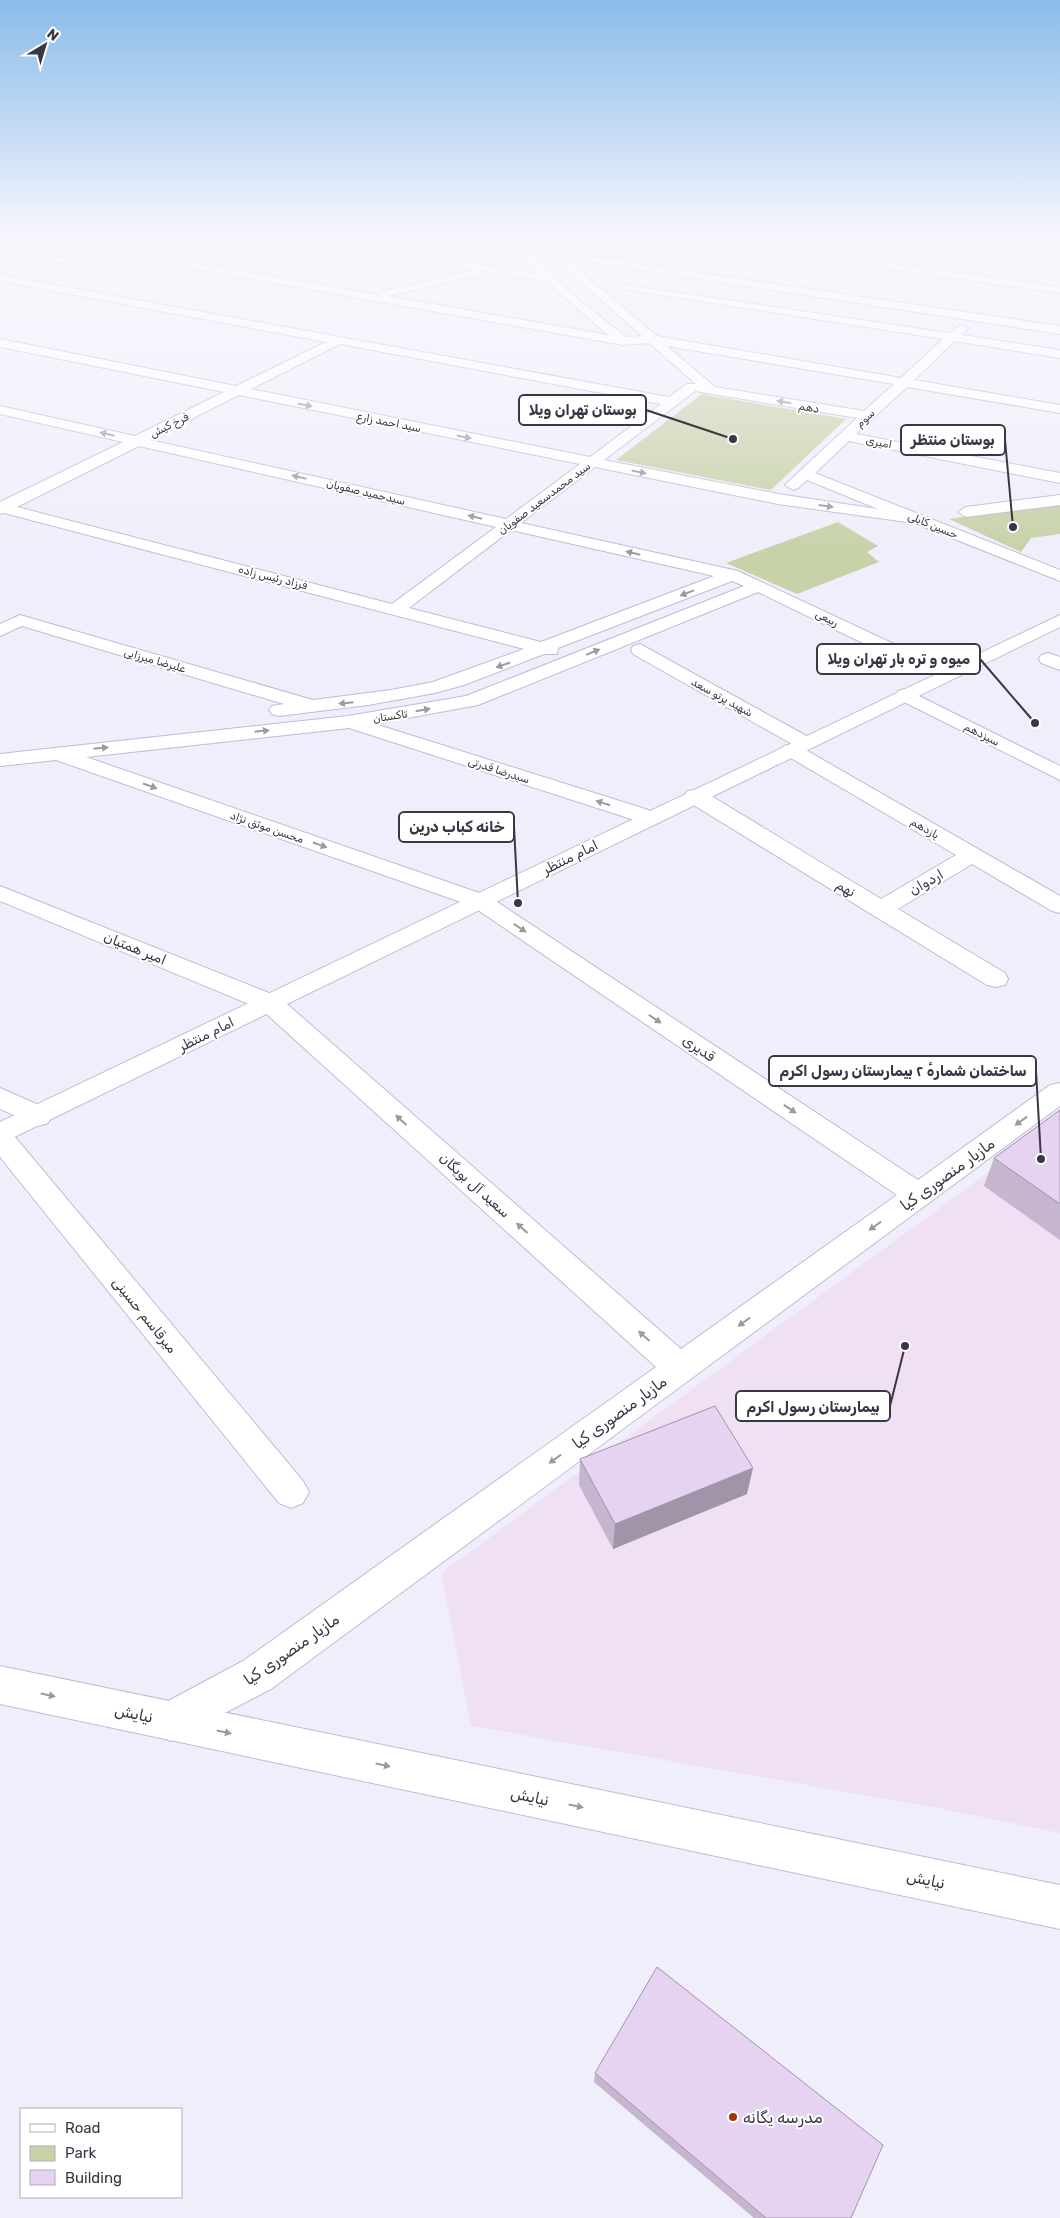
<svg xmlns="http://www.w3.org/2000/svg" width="1060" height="2218" font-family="Rubik,Vazirmatn,sans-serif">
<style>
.medical{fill:#efe0f4}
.green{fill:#c7d2a9}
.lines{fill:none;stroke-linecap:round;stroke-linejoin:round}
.minor-casing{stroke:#c2b9d9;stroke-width:2}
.major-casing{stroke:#c2b9d9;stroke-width:2}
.highway-casing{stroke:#c2b9d9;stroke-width:2}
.minor{fill:#fff;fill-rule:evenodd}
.major{fill:#fff;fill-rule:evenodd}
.highway{fill:#fff;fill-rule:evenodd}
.wall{fill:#c5b5cf}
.shaded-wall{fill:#a094a9}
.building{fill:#e5d3f1;stroke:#a094a9}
.oneway{fill:#9c9aa1}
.poi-dot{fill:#9e3a01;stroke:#fff;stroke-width:2}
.labels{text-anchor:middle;stroke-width:4;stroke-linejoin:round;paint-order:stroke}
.far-street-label{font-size:11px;fill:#3a3643;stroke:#fff}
.street-label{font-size:14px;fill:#3a3643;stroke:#fff}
.near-street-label{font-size:16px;fill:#3a3643;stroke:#fff}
.near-poi-label{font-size:16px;fill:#3a3643;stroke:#fff;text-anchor:start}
.leader{fill:none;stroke:#3a3643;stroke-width:2}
.callout-dot{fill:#3a3643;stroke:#fff;stroke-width:2}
.callout{fill:#fff;stroke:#3a3643;stroke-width:2}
.callout-label{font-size:15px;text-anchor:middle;font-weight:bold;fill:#3a3643}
</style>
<rect width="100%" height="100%" fill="#f1eefb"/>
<path class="medical" d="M1060,1120V1833L943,1809L471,1726L441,1573Z"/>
<g class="green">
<path d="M665,240L676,241L635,264L568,253L557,244Z"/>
<path d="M797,241H804L799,245L857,253L851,257L785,247Z"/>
<path d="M702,394L846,419L771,490L616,460Z"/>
<path d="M1060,503V534L1031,538L1021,552L949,519Z"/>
<path d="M838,522L878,546L867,552L879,562L797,594L726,563Z"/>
</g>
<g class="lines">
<g class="minor-casing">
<g id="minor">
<path d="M22,240H45L64,243L65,245C58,251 29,246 22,240Z"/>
<path d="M544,240L657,336L901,378L943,339L623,289L619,288V284L949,333L962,324L968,328L962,335L1060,350V358L955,341L914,380L1060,405V413L907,387L856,434L1060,473V483L849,441L815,473L1060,570V581L914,523L778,504L595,467L521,523L738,571L928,660L930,664L928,668H914L758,592L478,705L375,724L658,813L661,818L658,823L650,825L349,728L86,757L488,896L918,1180L1050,1085L1060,1083V1106L271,1689L171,1741L157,1735L151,1721L157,1707L243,1661L656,1367L261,1009L0,901V886L279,997L681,1349L897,1195L472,906L56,760L0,766V754L348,716L466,696L744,586L732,581L558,648L557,654H544L464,685L435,693L368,705L279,716L272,714L269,710L272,706L284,704L22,626L0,636V624L20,615L313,700L391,690L433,682L524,649L4,513L0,514V502L123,442L0,414V406L135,436L224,392L0,347V339L236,386L326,342L0,281V275L669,397L687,384H696L649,343L623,345L172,265L167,262L172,259L379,295L380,292L476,270L480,271V275L388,296L608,335L547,282L384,254L379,251L384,248L538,274L508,244L513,241ZM539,245L642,336L626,337L579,300L522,247ZM340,344L661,404L590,457L251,389ZM667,346L894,384L864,411L715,387ZM695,391L857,418L785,485L793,490L798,488L807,480L878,509L778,494L604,460ZM239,395L580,464L506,519L150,440ZM139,446L496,527L392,604L17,507ZM511,530L714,576L541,642L409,608Z"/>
<path d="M693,240H717L1060,287V293L698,243Z"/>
<path d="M950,240H977L1060,250V256L955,243Z"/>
<path d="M676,248L721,255L726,258L721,261L672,253V249Z"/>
<path d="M585,256L1060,326V334L581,261V257Z"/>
<path d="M1060,495V505L966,517L958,512L966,507Z"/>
<path d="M640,644L812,739L815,743L812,747L804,749L1060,896V913L1052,911L972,864L898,909L1005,973L1008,979L1005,985L996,987L987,985L687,801L684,796L687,791L695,790L703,791L881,899L956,855L784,754L781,750L784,746L792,744L633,654L631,650L633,646Z"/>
<path d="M1048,653L1060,657V670L1041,663L1039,659L1041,655Z"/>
<path d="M905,689L1060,766V780L898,699L895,695L898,691Z"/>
<path d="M0,1088L48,1109L52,1116L48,1123L38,1126L0,1109Z"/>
<path d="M0,1128L10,1131L303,1481L309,1492L303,1503L291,1508L279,1503L0,1157Z"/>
</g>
</g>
<g class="major-casing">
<g id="major">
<path d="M1060,615V627L0,1144V1122Z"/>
<path d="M0,1666L1060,1885V1929L0,1704Z"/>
</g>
</g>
<g class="highway-casing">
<path id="highway" d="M408,240H467L462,243L0,266V260Z"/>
</g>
<use href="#minor" class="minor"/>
<use href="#major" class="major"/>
<use href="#highway" class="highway"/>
</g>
<g class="wall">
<path d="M1060,1110V1240L984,1186L994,1158Z"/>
<path d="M580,1459L747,1494L613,1549L579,1485Z"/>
<path d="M595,2073L851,2218H754L594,2082Z"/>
</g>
<path class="shaded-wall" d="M753,1468L747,1494L613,1549L615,1524Z"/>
<g class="building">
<path d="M1060,1110V1204L994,1158Z"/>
<path d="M715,1406L753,1468L615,1524L580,1459Z"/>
<path d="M657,1967L883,2145L851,2218H766L595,2073Z"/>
</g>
<defs><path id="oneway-solid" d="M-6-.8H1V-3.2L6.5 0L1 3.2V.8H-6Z" transform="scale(1.25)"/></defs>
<g class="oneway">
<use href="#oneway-solid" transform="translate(784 402) rotate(-170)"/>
<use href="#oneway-solid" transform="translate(305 405) rotate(11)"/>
<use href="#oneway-solid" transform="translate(107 434) rotate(-167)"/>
<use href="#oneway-solid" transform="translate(464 437) rotate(11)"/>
<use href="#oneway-solid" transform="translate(639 472) rotate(11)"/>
<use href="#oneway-solid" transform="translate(299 477) rotate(-167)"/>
<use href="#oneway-solid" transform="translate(826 506) rotate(8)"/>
<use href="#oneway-solid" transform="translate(475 517) rotate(-167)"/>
<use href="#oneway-solid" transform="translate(633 553) rotate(-167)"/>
<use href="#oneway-solid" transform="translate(687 593) rotate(159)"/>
<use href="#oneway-solid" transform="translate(593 652) rotate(-22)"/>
<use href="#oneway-solid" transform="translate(503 665) rotate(161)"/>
<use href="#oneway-solid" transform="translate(346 703) rotate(174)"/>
<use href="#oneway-solid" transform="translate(423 710) rotate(-10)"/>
<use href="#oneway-solid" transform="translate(262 731) rotate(-6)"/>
<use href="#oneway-solid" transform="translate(101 748) rotate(-6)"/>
<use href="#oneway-solid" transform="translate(150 786) rotate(19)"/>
<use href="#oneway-solid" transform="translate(603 803) rotate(-162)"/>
<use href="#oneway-solid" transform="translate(320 845) rotate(19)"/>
<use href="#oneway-solid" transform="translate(520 928) rotate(34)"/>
<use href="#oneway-solid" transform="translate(655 1019) rotate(34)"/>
<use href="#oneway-solid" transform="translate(790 1109) rotate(34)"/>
<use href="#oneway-solid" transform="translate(401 1120) rotate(-138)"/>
<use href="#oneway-solid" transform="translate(1021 1121) rotate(144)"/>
<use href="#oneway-solid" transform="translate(875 1226) rotate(144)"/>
<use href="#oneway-solid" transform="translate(522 1228) rotate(-138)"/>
<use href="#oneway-solid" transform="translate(744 1322) rotate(144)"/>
<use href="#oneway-solid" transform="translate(644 1336) rotate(-138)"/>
<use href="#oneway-solid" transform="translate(555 1459) rotate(144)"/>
<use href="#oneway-solid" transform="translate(48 1695) rotate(12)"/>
<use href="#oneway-solid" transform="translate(224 1732) rotate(12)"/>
<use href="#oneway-solid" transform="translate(383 1765) rotate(12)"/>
<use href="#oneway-solid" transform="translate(576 1806) rotate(12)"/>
</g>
<linearGradient id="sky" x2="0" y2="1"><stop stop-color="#89bcea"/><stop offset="0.44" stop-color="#f9f7fd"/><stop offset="1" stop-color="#f9f7fd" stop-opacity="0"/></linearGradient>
<rect width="1060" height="550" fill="url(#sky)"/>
<circle class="poi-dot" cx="733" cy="2117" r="5"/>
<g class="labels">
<g class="far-street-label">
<text transform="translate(809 407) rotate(10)" y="4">دهم</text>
<text transform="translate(865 418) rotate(-43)" y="4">سوم</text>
<text transform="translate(389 422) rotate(11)" y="4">سید احمد زارع</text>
<text transform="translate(169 425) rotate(-27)" y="4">فرخ کیش</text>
<text transform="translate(879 442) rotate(11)" y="4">امیری</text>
<text transform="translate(366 492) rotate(13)" y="4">سیدحمید صفویان</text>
<text transform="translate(544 498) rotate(-37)" y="4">سید محمدسعید صفویان</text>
<text transform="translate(933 525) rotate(22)" y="4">حسین کابلی</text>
<text transform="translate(273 577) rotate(14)" y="4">فرزاد رئیس زاده</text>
<text transform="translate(827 618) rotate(26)" y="4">ربیعی</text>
<text transform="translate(155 660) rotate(16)" y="4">علیرضا میرزایی</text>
<text transform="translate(722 697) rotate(29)" y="4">شهید پرتو سعد</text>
<text transform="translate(390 716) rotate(-9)" y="4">تاکستان</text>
<text transform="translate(982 734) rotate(27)" y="4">سیزدهم</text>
<text transform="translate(499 770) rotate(18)" y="4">سیدرضا قدرتی</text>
<text transform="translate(267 827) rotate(19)" y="4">محسن موثق نژاد</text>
<text transform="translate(925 828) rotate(30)" y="4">یازدهم</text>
</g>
<g class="street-label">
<text transform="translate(570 857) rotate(-26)" y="5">امام منتظر</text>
<text transform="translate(926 882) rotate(-30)" y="5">اردوان</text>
<text transform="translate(846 888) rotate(31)" y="5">نهم</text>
<text transform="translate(135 948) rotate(22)" y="5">امیر همتیان</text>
<text transform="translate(206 1034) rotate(-26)" y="5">امام منتظر</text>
<text transform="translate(699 1048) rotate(34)" y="5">قدیری</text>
<text transform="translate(475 1185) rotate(42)" y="5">سعید آل بویگان</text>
<text transform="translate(145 1315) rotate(51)" y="5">میرقاسم حسینی</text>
</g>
<g class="near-street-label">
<text transform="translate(947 1174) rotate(-36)" y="6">مازیار منصوری کیا</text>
<text transform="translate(619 1412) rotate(-36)" y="6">مازیار منصوری کیا</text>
<text transform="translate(291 1649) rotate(-35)" y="6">مازیار منصوری کیا</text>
<text transform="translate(134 1713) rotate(12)" y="6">نیایش</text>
<text transform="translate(530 1796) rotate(12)" y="6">نیایش</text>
<text transform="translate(926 1879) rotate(12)" y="6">نیایش</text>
</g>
<g class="near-poi-label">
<text x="743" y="2123">مدرسه یگانه</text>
</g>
</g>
<path class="leader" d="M733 439L646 410M1013 527L1005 440M1035 723L980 659M518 903L514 827M1041 1159L1036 1071M905 1346L890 1406"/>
<g class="callout-dot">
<circle cx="733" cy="439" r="5"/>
<circle cx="1013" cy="527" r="5"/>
<circle cx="1035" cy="723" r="5"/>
<circle cx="518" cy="903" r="5"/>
<circle cx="1041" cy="1159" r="5"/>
<circle cx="905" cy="1346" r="5"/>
</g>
<g class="callout">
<rect x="519" y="395" width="127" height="30" rx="5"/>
<rect x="901" y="425" width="104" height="30" rx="5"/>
<rect x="817" y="644" width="163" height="30" rx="5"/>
<rect x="399" y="812" width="115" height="30" rx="5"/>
<rect x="769" y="1056" width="267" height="30" rx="5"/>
<rect x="736" y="1391" width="154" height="30" rx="5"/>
</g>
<g class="callout-label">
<text x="583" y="415">بوستان تهران ویلا</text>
<text x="953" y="445">بوستان منتظر</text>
<text x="899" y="664">میوه و تره بار تهران ویلا</text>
<text x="457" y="832">خانه کباب درین</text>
<text x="903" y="1076">ساختمان شمارهٔ ۲ بیمارستان رسول اکرم</text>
<text x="813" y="1412">بیمارستان رسول اکرم</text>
</g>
<rect x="20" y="2108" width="162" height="90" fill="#ffffff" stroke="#b0afb4"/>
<rect x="30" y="2124" width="25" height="8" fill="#ffffff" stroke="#b0afb4"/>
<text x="65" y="2133" font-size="15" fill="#3a3643">Road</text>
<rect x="30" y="2146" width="25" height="15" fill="#c7d2a9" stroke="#b0afb4"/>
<text x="65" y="2158" font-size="15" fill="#3a3643">Park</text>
<rect x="30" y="2170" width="25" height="15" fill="#e5d3f1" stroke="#b0afb4"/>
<text x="65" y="2183" font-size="15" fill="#3a3643">Building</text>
<g transform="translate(45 45) rotate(38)" stroke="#ffffff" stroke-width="4" paint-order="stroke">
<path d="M0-4L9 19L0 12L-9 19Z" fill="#3a3643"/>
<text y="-8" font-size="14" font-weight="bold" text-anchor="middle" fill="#3a3643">N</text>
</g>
</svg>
